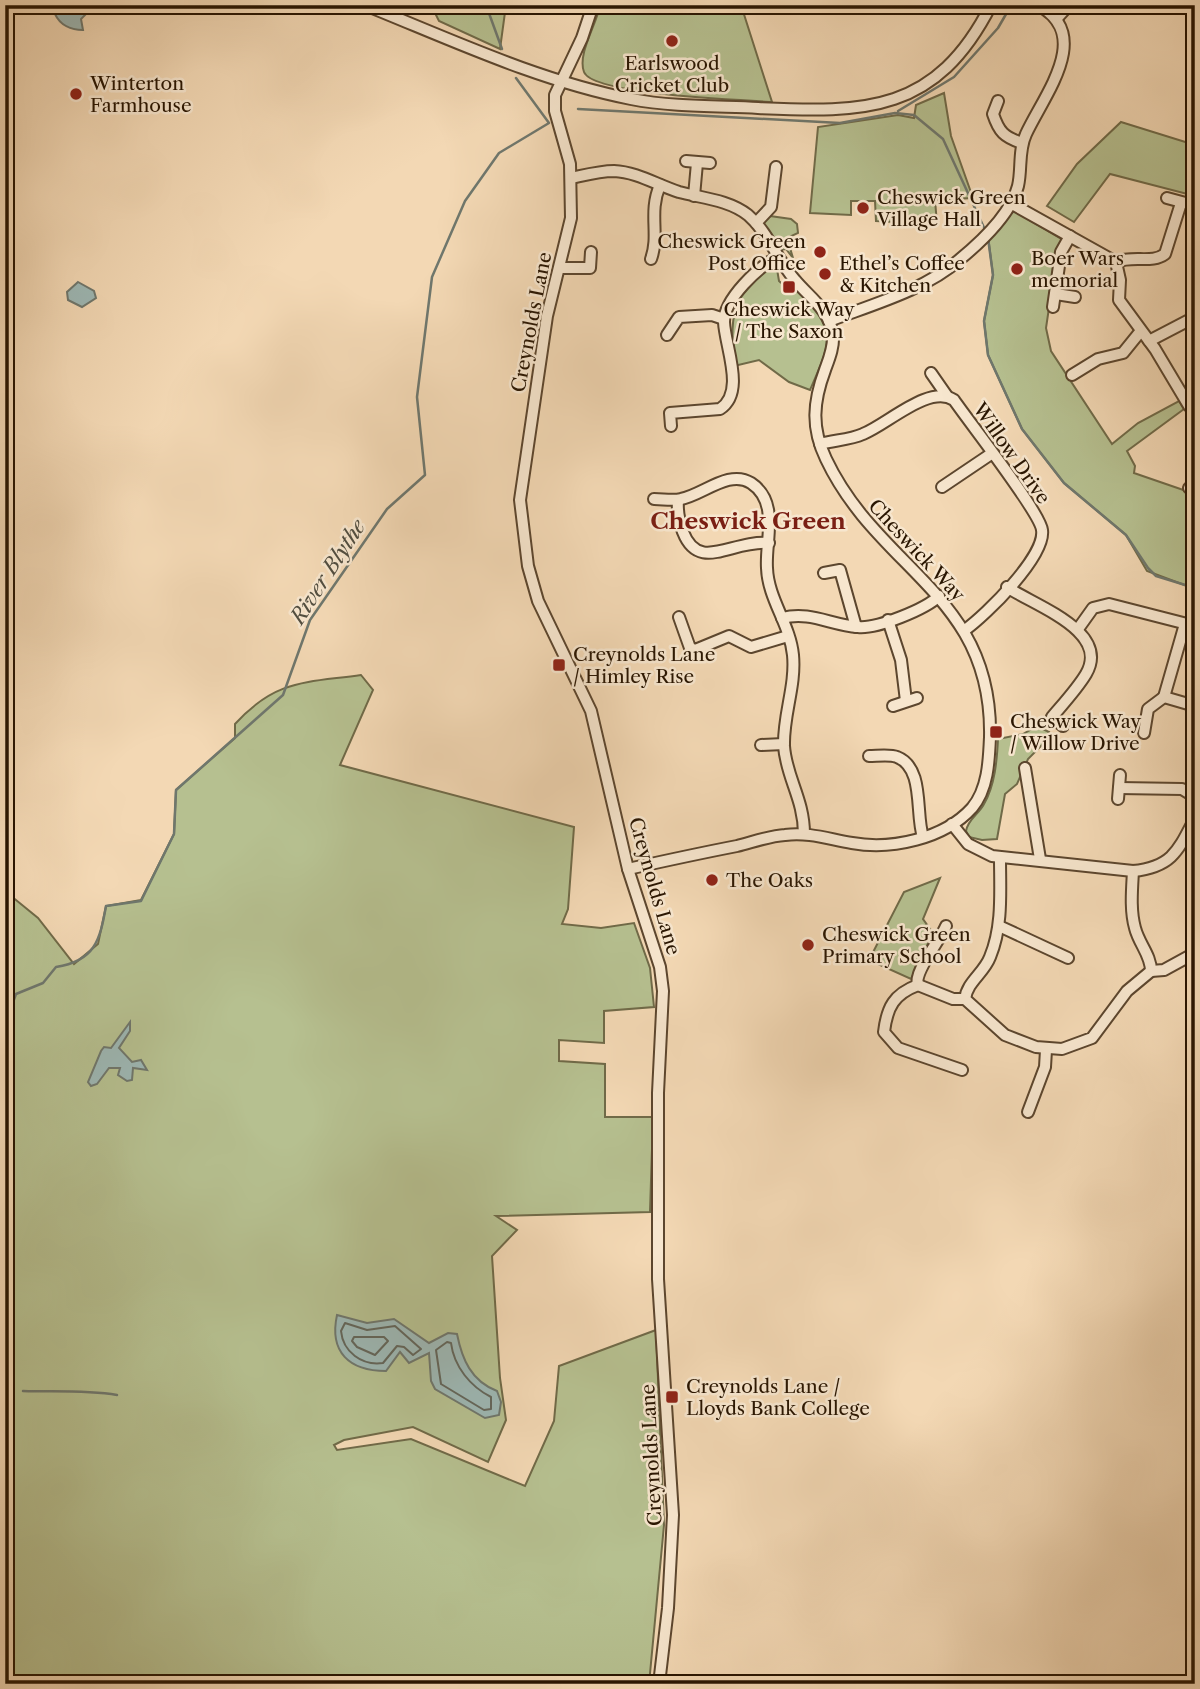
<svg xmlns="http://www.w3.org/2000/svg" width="1200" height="1689" font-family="'Libre Caslon Text',serif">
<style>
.green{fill:#b6c090;stroke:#706a48;stroke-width:2}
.water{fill:#9db8b5;stroke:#6f776d;stroke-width:2}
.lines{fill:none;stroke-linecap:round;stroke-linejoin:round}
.shore{stroke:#63665b;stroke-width:2}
.stream{stroke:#6f776d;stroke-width:2.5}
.minor-casing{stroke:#5c462e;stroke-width:14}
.minor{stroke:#f7e6ce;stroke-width:10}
.poi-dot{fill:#8f2418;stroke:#f7e6ce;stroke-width:2.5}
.labels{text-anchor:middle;stroke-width:5;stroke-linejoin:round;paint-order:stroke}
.poi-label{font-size:19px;fill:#291501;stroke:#f7e6ce;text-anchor:start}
.street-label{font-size:19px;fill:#291501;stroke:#f7e6ce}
.water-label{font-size:21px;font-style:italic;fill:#524e40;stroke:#f7e6ce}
.quarter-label{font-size:23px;font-weight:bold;fill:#7a1f14;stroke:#f7e6ce}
</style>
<rect width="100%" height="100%" fill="#f3d8b4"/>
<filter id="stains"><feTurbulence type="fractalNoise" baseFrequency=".00286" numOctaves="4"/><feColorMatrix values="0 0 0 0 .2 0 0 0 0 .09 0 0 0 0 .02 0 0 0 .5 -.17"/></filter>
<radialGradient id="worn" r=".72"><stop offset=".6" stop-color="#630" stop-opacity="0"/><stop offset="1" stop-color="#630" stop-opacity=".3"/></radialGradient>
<g class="green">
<path d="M431,5H506L500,49L439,21Z"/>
<path d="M600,5H741L772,102C744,100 593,95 584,72C577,54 597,24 600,5Z"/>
<path d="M944,93L951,136L973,198L935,200L937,224L876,221L875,201H851V215L810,213L818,127L898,115L914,118L916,105Z"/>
<path d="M1121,122L1195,145V196L1110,174L1074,222L1047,206L1077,164Z"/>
<path d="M1014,211L1063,240L1058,247L1046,328L1051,351L1112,444L1138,423L1179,401L1184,409L1127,451L1135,466L1134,473L1195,494V589L1147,571L1126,535L1064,483L1022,429L988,355L984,321L993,275L988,236Z"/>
<path d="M770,216L791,219L797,224L798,233L787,238L793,258L786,249L780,250L765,226L763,222Z"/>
<path d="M772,267L777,269L779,281L793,294L797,291C838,330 831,342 810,390L789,382L759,360L734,366C730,326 729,287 772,267Z"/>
<path d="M361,675L373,690L340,765L574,827L568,909L562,924L601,928L634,923L650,968L654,1007L604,1011V1043L559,1040V1061L605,1064V1117H653L650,1212L496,1216L517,1230L492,1256L500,1378L506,1420L488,1462L413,1427L344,1440L334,1445L337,1450L411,1439L525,1486L554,1421L559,1366L656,1330L664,1525L649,1684H5V891L38,918L74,964L98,944L106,906L141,900L174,834L176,790L235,738V724C276,679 305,683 361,675Z"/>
<path d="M1037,726L1049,732L1044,743L1028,759L1017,784L1005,794L997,839L982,840L969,837L966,831C968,819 979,814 984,804C995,785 997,760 998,739L1023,734Z"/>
<path d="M940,878L923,919L933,933L911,979L869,960L904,892Z"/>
</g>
<g class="water">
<path d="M62,7L86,14L81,19L83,30C71,30 60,25 55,14Z"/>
<path d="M78,282L94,291L96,298L82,307L68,300L67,292Z"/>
<path d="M130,1022V1031L119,1048L132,1062L141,1060L147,1070L133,1068L132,1080L127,1081L118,1075L120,1068H109L97,1084L91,1086L88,1082L101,1051L104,1047L111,1048Z"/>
<path d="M337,1315L367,1323L394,1319L429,1343L448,1333L457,1334C462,1359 471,1381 497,1391L501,1402L499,1415L485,1418L435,1389L431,1381L429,1353L409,1363L400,1352L386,1371C349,1371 329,1352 337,1315Z"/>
</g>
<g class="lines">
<g class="shore">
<path d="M345,1323L367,1330L395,1326L421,1349L413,1355L404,1347L397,1346L383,1363C362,1366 343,1352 341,1331Z"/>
<path d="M354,1337H384L388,1341L375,1355L357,1347L352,1341Z"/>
<path d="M447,1342L451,1343C454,1367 471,1387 491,1397V1409L484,1410L441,1384L436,1350Z"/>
</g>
<g class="stream">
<path d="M486,5L502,49"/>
<path d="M578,109L840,123L895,113L914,115L943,139L986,232"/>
<path d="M898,111L954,77L998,28L1009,9"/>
<path d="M988,238L993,275L984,321L988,355L1022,429L1064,483L1126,535L1148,568L1156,576L1195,588"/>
<path d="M5,1048L7,1019L16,994L43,983L56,967C95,961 100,940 106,906L141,901L174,834L176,790L283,695L310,620L387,509L425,475L417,397L432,277L465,201L499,153L549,123L516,78"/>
<path d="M23,1391C55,1392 86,1390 117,1395"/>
</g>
<g class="minor-casing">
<g id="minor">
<path d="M365,5C452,40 539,81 631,99C672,107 716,106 758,108C866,113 936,113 991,5"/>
<path d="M593,5L582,38L555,95V111L570,164L571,218L547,316L520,500L528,566L538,601L591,711L628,869L660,967L663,991L658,1093V1279L673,1515L668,1608L659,1684"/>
<path d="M1057,18L1069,5"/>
<path d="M998,101L993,114C999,132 1004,137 1022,143"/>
<path d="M686,161L710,163"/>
<path d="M571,178C585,175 600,171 614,171C637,172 657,185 679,192C702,198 729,200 748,215C769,233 777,260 795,280C809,297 830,310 833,335C834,347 829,359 825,370C813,402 811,428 826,459C879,571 993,595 990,737C989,761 988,789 972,808C944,839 891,850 852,843C828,839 809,832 785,835C769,836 753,842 737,846C701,853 664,861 628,869"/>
<path d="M694,196L697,163"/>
<path d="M1167,198L1193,205"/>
<path d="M1012,204L1116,262L1120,280L1119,300L1155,349L1189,406L1195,408"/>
<path d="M756,223L771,207L776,167"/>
<path d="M651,259C660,234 648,213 660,185"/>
<path d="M1116,262C1134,255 1152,264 1165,254L1181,203"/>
<path d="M560,268H590L591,252"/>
<path d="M1056,294L1075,297"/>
<path d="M1053,307L1061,252L1070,236"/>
<path d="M829,321C871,305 925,290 959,260C981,242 1011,214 1018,186C1022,169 1018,151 1026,134C1044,95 1094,35 1038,5"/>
<path d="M667,335L679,317L712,315L724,319"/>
<path d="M1149,341L1195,317"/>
<path d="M931,373L947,396"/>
<path d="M1072,375L1098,359L1123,353L1140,332"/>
<path d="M671,426L670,413L720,409C746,392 725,347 724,322C724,299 759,266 778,257"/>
<path d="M820,444C834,440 850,440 863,434C888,424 929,384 954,400C969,422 1040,512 1042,530C1046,556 986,615 965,630"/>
<path d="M942,487L991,454"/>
<path d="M1189,488L1195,489"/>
<path d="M654,499C663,499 673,501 681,499C703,495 729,469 751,483C780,502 765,541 767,568C768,599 790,624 793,655C796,686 783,715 784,746C786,777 804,799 804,834"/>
<path d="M678,500C677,512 679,521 683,532C699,573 731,540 769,543"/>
<path d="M824,573L840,570L856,627"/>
<path d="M1007,587C1035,606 1111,631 1086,674C1077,689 1063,704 1052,717L1063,726"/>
<path d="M679,617L690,648L695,650L729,636L751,647L788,636"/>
<path d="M782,618C811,611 830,625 858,627C877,629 926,609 939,596"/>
<path d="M888,620L901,660L906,701"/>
<path d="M1185,624L1164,697L1195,706"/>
<path d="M1078,629L1093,608L1109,604L1195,626"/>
<path d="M893,706L917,698"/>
<path d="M1144,733L1148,709L1164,697"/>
<path d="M761,745L784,744"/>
<path d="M869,756C877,756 890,754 897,757C925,768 915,814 923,837"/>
<path d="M1025,768L1040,859"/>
<path d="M1119,788L1182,789L1195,797"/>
<path d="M1118,799L1120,775"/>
<path d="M952,824L968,844L992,856L1133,871C1172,867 1178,851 1195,818"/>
<path d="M1000,858C1000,891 1003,926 990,957C984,973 967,982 965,999L1005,1035L1036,1047L1062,1049L1092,1038L1127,991L1151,971C1151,955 1139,944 1135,928C1130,910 1132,890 1133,871"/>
<path d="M999,926L1068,958"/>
<path d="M1151,971L1164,970L1195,953"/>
<path d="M918,985C913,972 940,941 946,926"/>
<path d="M962,1070L898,1048L884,1032C887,1007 894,994 918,985L953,999H965"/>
<path d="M1028,1112L1045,1067L1046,1050"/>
</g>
</g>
<use href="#minor" class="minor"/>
</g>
<g class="poi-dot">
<circle cx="672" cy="41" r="7"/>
<circle cx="76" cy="94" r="7"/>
<circle cx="863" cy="208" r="7"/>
<circle cx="820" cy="252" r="7"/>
<circle cx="1017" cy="269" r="7"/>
<circle cx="825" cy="274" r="7"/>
<rect x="782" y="280" width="14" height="14" rx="3.5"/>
<rect x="552" y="658" width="14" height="14" rx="3.5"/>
<rect x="989" y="725" width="14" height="14" rx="3.5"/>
<circle cx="712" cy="880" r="7"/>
<circle cx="808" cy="945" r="7"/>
<rect x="665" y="1390" width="14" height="14" rx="3.5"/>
</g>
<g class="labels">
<g class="poi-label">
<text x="672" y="70" text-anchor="middle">Earlswood<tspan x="672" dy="22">Cricket Club</tspan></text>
<text x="90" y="90">Winterton<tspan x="90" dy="22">Farmhouse</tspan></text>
<text x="877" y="204">Cheswick Green<tspan x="877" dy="22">Village Hall</tspan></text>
<text x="806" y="248" text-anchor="end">Cheswick Green<tspan x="806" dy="22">Post Office</tspan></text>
<text x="1031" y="265">Boer Wars<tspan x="1031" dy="22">memorial</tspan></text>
<text x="839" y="270">Ethel’s Coffee<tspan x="839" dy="22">&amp; Kitchen</tspan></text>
<text x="789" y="316" text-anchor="middle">Cheswick Way<tspan x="789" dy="22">/ The Saxon</tspan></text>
<text x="573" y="661">Creynolds Lane<tspan x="573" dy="22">/ Himley Rise</tspan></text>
<text x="1010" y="728">Cheswick Way<tspan x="1010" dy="22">/ Willow Drive</tspan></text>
<text x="726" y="887">The Oaks</text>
<text x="822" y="941">Cheswick Green<tspan x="822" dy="22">Primary School</tspan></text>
<text x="686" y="1393">Creynolds Lane /<tspan x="686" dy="22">Lloyds Bank College</tspan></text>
</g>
<g class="street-label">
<text transform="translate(531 322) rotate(-79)" y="7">Creynolds Lane</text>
<text transform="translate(1012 453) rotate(55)" y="7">Willow Drive</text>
<text transform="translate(917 550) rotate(47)" y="7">Cheswick Way</text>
<text transform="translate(655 886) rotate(74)" y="7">Creynolds Lane</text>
<text transform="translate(651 1455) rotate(-93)" y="7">Creynolds Lane</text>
</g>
<g class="water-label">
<text transform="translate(328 572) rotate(-57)" y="7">River Blythe</text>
</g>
<g class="quarter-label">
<text x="748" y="529">Cheswick Green</text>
</g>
</g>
<rect width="1200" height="1689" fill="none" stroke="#f3d8b4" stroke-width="28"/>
<rect x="7" y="7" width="1186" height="1675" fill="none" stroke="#291501" stroke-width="3.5"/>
<rect x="14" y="14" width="1172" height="1661" fill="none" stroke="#291501" stroke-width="2"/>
<rect width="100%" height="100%" filter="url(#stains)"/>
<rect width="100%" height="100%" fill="url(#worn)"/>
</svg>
